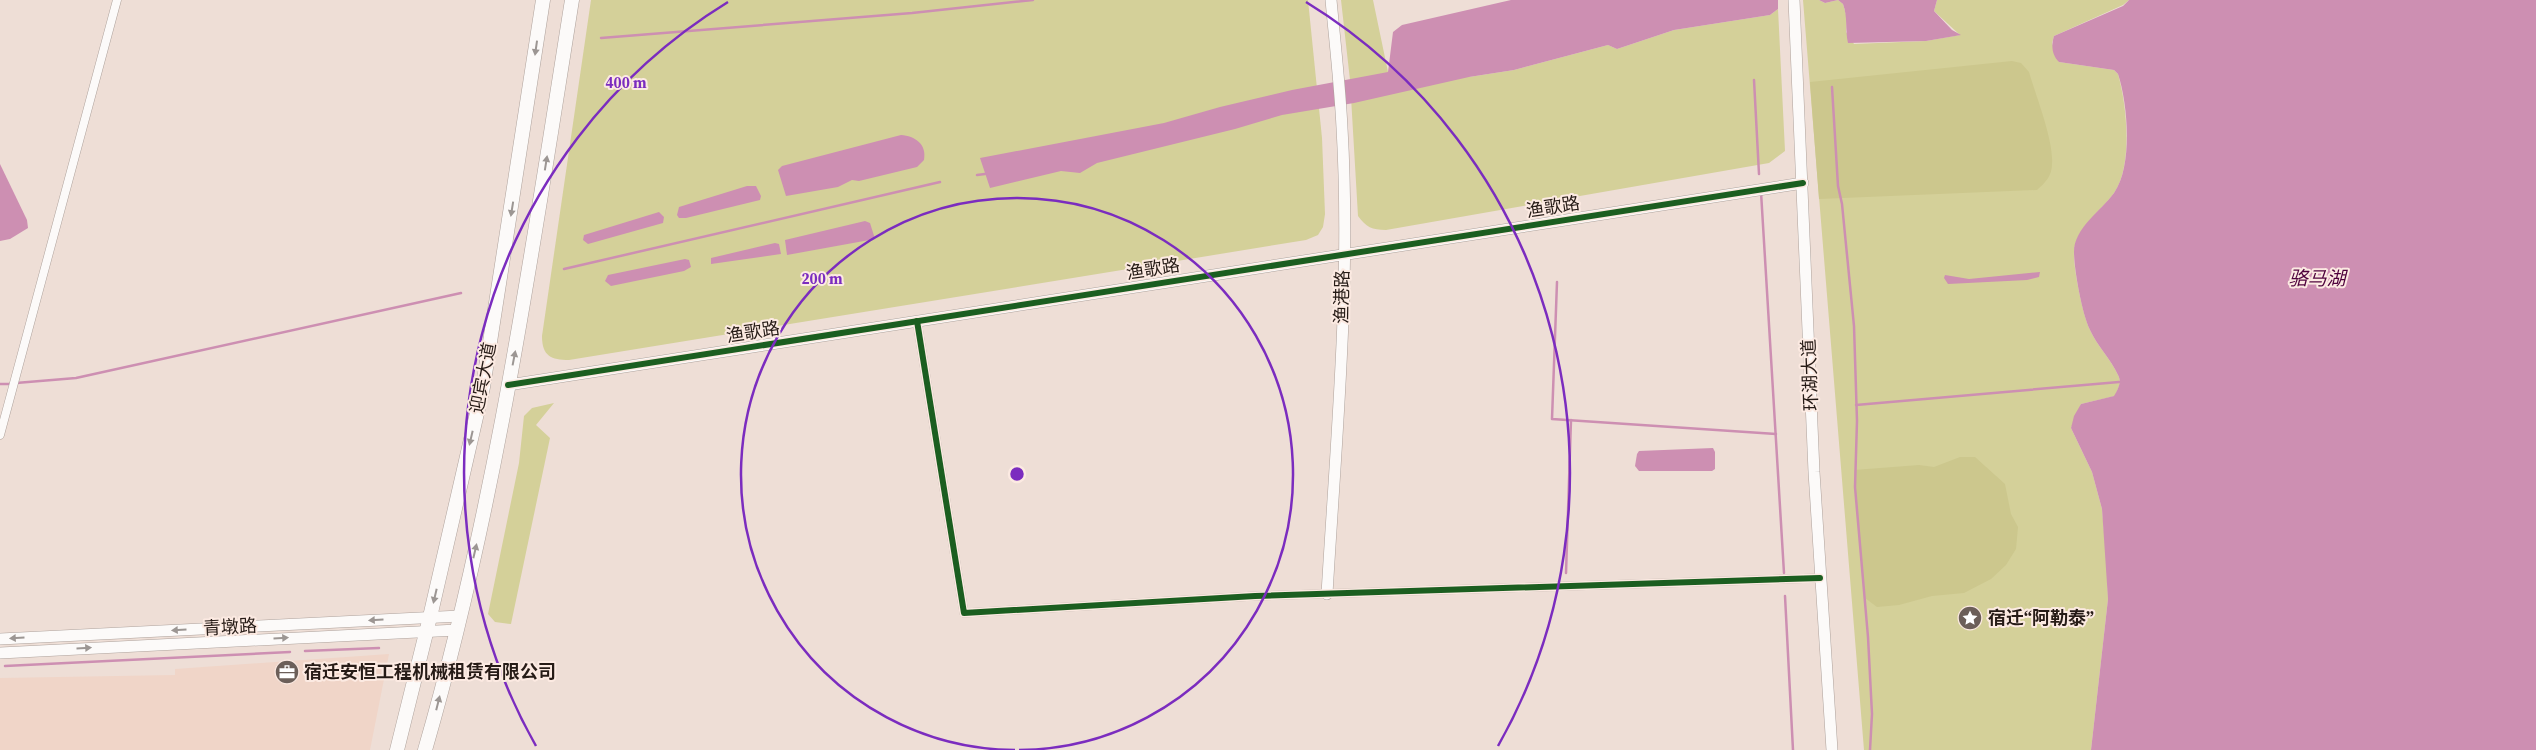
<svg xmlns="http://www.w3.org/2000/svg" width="2536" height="750" font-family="'Source Serif 4','Noto Sans SC',serif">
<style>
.built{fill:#f0d5c8}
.green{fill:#d4d099}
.forest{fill:#ccc78d}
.water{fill:#cd8fb2}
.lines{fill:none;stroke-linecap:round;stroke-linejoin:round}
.stream{stroke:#cd8fb2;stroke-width:2.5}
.street-casing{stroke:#aea29c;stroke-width:9}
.secondary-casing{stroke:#aea29c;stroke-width:12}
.highway-casing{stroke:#aea29c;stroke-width:15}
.street{stroke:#fcfaf9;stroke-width:8}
.secondary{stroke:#fcfaf9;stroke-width:11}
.highway{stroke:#fcfaf9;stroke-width:14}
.cycleway-casing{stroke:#fceae2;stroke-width:9}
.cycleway{stroke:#1b5e20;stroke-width:6}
.oneway{fill:#9c9693}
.ring{fill:none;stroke:#7b2cbf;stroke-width:2.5}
.labels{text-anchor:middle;stroke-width:4;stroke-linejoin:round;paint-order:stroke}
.street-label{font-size:18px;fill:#261b16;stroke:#fceae2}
.poi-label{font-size:18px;font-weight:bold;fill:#261b16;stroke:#fceae2;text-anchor:start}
.water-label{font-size:19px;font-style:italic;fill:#4e013c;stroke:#fceae2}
.centre{fill:#7b2cbf;stroke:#fceae2;stroke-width:2.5}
.ring-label{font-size:15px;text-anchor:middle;font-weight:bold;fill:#7b2cbf;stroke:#fceae2;stroke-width:4;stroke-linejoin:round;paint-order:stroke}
</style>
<rect width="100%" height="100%" fill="#eeded6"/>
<path class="built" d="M389,654L370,750H0V678L175,675V669Z"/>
<g class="green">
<path d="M591,0H1308L1322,138L1325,214L1323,227L1318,235L1306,240L569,360C551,360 542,356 542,336Z"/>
<path d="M1341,0H1373L1388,72L1469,77L1514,70L1608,45L1617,49L1674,30L1770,15L1778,9L1785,151L1769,163L1386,230C1372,230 1366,227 1358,216L1350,80Z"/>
<path d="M1803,0H1819L1825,3L1838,0L1843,4L1847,18L1846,32L1854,44L1926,41L1960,35L1934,11L1937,0H2129L2123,5L2054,36L2052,43L2059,62L2114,70L2118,74C2127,105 2133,166 2114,193C2102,210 2075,229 2074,252C2073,267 2083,316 2090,330C2097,346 2111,359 2118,375C2122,382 2118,389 2115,396L2081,404L2071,428L2092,472L2102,509L2107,566L2108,599L2091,750H1864Z"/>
<path d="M554,403L536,425L550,438L511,624L495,622L488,614L519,463L524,416L532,408Z"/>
</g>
<g class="forest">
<path d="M2012,61L2021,63L2029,72C2036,96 2054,141 2052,164C2052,176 2045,183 2037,190L1819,199L1810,82Z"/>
<path d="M1960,457H1975L2005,484L2011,514L2018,527L2016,549L2006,565L1991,579L1964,593L1932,596L1899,605L1877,607L1865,598L1854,470L1919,465L1934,467Z"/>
</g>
<g class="water">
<path d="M1511,0H1778V9L1770,15L1674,30L1617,49L1608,45L1514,70L1469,77L1354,103L1282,115L1235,129L1097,163L1080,173L1061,171L990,188L980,158L1164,123L1220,107L1292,90L1388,72L1393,32L1402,25Z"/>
<path d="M1819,0H1937L1934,11L1952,30L1961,35L1926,41L1848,43C1845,30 1848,17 1843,4L1838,0L1825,3Z"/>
<path d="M2129,0H2536V750H2091L2108,599L2102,509L2092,472L2071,428L2074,416L2081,404L2114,396C2118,389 2122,382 2118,375C2111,359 2097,346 2090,330C2082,314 2074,269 2074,252C2074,228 2101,211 2114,193C2133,166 2128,104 2118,74L2114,70L2059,62C2052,55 2051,46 2054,36L2123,6Z"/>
<path d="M901,135C915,136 927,144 924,160L917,167L859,181L852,180L838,187L786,196L778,170L782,166Z"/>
<path d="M0,164L27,220L28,228L10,239L0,241Z"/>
<path d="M747,186H756L761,196L760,200L686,218H679L677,215L679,207Z"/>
<path d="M659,212L664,217L663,223L588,244L583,240L584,235Z"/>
<path d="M865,221L870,223L875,239L787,255L785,240Z"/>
<path d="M775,243L779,244L781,254L711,264V258Z"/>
<path d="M685,259L689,260L691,267L684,271L611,286L605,281L608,275Z"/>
<path d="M2040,272L2039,277L2027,280L1948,284L1944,278L1945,275L1969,279Z"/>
<path d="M1713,448L1715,452V469L1712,471H1639L1635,466L1637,454L1639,451Z"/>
</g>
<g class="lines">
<g class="stream">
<path d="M601,38L912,13L1033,0"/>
<path d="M1754,80L1759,174"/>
<path d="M1832,87L1838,186L1842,204L1854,326L1857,421L1855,487L1868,637L1872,714L1870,750"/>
<path d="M977,175L985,174"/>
<path d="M1761,192L1784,573"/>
<path d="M564,269L940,182"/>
<path d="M1557,282L1552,419L1776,434"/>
<path d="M16,383L76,378L461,293"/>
<path d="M0,384H11"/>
<path d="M1856,405L2119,382"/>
<path d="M1566,573L1571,420"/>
<path d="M1785,596L1793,750"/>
<path d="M305,651L379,648"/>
<path d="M5,666L290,652"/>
</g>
<g class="street-casing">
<g id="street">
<path d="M917,321L964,613L1255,596L1820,578"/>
<path d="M0,435L117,0"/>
</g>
</g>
<g class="secondary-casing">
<g id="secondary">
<path d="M1794,0L1814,472L1832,750"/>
<path d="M508,385L1803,183"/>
<path d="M1327,594C1336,441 1351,281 1342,128C1340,86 1335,43 1331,0"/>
<path d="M0,639L460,616"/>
<path d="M0,653L457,630"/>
</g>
</g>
<g class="highway-casing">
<g id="highway">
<path d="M397,750L430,617L483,387L543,0"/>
<path d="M425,750C496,505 532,251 572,0"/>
</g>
</g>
<use href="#street" class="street"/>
<use href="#secondary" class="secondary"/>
<use href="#highway" class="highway"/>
<g class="cycleway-casing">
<g id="cycleway">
<path d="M917,321L964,613L1255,596L1820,578"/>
<path d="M508,385L1803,183"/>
</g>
</g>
<use href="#cycleway" class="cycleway"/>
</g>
<defs><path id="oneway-solid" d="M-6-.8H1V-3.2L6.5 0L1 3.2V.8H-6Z" transform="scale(1.25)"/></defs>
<g class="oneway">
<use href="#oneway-solid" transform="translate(536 48) rotate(98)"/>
<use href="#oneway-solid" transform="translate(546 163) rotate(-81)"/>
<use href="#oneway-solid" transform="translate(512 209) rotate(99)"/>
<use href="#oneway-solid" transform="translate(514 358) rotate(-79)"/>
<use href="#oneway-solid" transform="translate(471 438) rotate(103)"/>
<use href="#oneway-solid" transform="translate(475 551) rotate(-77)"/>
<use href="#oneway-solid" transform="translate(435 596) rotate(103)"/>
<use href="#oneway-solid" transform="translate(376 620) rotate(177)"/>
<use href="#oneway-solid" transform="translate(179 630) rotate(177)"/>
<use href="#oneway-solid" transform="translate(17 638) rotate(177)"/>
<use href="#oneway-solid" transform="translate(281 638) rotate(-3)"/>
<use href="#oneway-solid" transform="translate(84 648) rotate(-3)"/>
<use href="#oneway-solid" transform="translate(438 703) rotate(-76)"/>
</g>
<g class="ring">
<path d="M1015 750A276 276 0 1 1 1019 750"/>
<path d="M536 746A553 553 0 0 1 728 2M1306 2A553 553 0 0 1 1498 746"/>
</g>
<defs>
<g id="sight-disc" transform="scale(1.25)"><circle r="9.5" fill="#6c5f59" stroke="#fceae2"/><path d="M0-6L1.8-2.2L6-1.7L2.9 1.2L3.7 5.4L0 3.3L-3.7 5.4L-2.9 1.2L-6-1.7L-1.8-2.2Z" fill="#fff"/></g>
<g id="office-disc" transform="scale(1.25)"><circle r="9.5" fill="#6c5f59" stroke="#fceae2"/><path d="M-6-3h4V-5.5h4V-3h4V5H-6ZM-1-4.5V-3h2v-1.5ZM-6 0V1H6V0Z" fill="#fff"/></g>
</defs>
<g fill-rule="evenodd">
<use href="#sight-disc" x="1970" y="618"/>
<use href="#office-disc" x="287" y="672"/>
</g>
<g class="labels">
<g class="street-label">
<text transform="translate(1553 207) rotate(-9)" y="6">渔歌路</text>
<text transform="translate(1153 269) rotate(-9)" y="6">渔歌路</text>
<text transform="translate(1342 297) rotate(-89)" y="6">渔港路</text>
<text transform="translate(753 332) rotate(-9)" y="6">渔歌路</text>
<text transform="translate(1810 375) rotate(-92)" y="6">环湖大道</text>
<text transform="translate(483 378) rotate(-79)" y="6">迎宾大道</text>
<text transform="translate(230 627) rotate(-3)" y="6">青墩路</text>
</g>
<g class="poi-label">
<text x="1988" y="624">宿迁“阿勒泰”</text>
<text x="304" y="678">宿迁安恒工程机械租赁有限公司</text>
</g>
<g class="water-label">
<text x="2317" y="285">骆马湖</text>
</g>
</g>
<circle cx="1017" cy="474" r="8" class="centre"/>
<g class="ring-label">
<text x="626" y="88">400 m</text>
<text x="822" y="284">200 m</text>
</g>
</svg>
